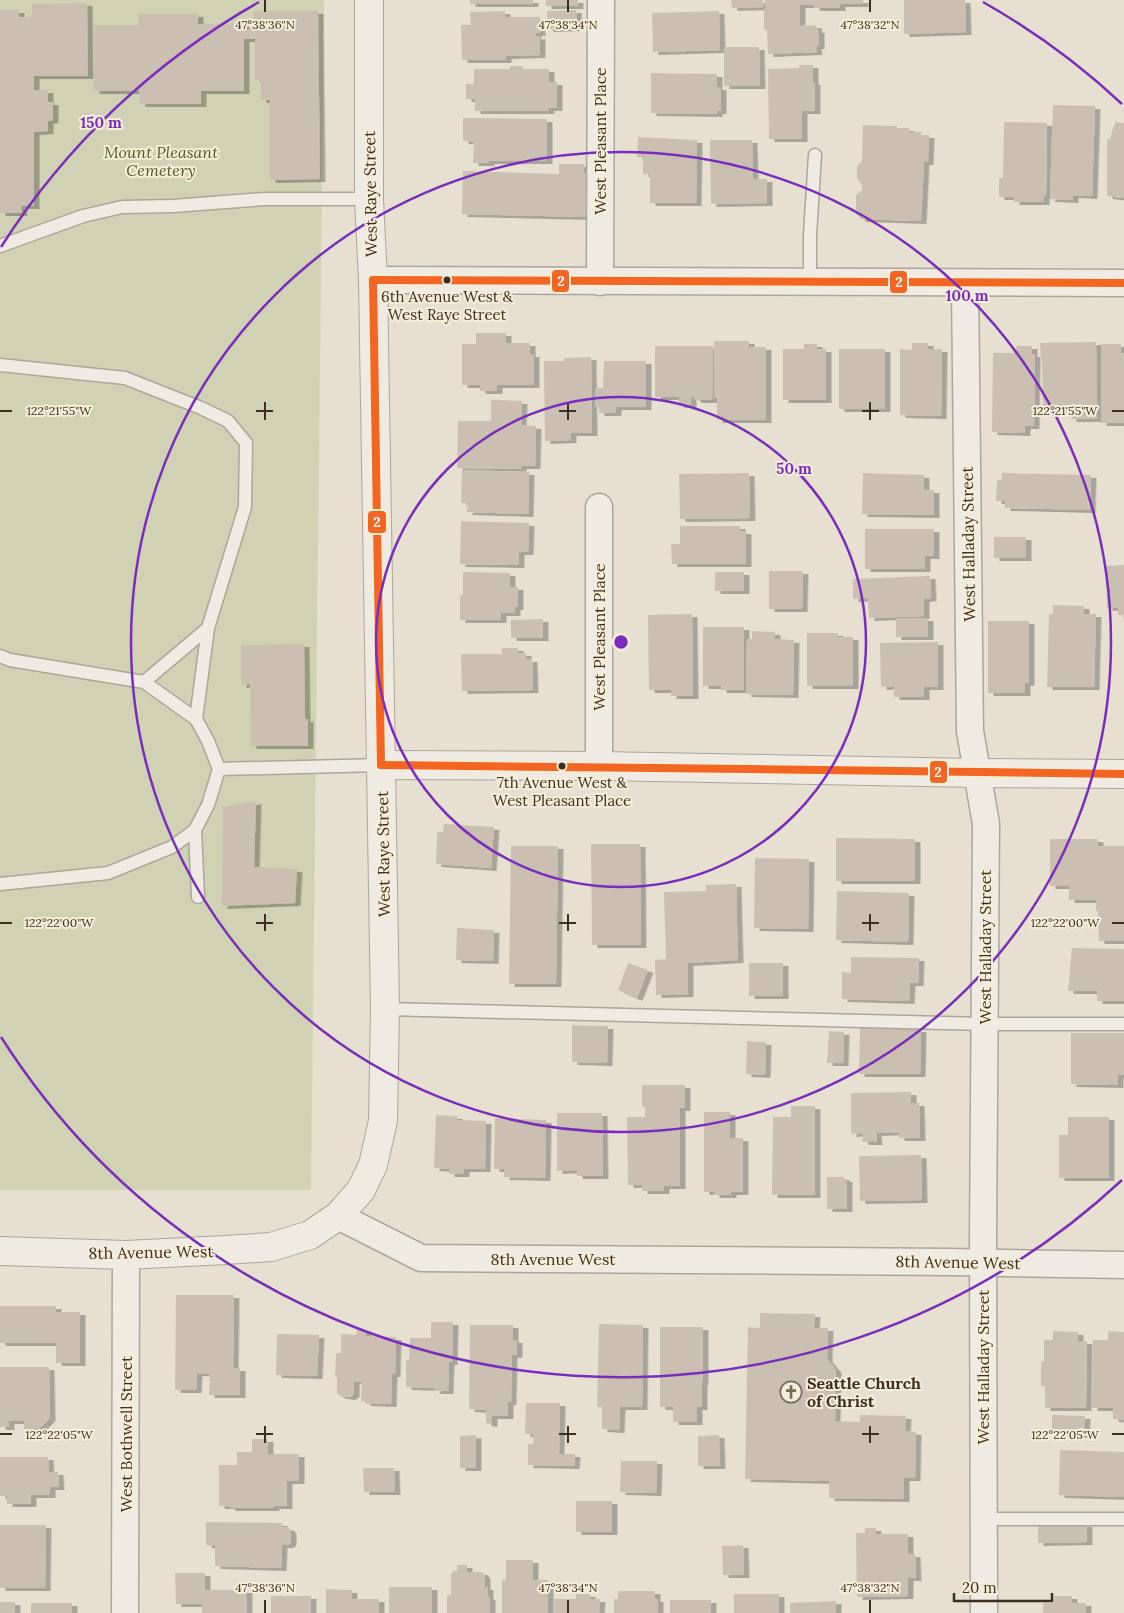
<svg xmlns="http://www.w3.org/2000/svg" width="1124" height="1613" font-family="Lora,serif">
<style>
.cemetery{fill:#d1d1b3}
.building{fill:#cbbfb2;filter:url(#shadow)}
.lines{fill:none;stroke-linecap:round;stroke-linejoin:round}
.service-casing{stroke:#ada599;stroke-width:15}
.minor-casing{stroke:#ada599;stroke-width:29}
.tertiary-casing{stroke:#ada599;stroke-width:30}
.service{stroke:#efebe3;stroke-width:12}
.minor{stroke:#efebe3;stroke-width:26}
.tertiary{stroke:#efebe3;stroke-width:28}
.bus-1-casing{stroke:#f7eed8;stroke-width:11}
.bus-1{stroke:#f26522;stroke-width:8}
.ticks{fill:none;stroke:#3d2e20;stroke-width:2}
.ring{fill:none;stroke:#7b2cbf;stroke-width:2.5}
.bus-dot{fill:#3d2e20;stroke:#f7eed8;stroke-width:2}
.labels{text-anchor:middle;stroke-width:4;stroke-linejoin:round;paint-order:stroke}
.bus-label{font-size:15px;fill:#3d2e20;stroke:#f7eed8}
.street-label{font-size:16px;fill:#3d2e20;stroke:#f7eed8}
.park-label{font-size:16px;font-style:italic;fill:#4d5a26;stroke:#f7eed8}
.poi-label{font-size:16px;font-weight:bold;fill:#3d2e20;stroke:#f7eed8;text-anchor:start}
.ticks-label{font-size:12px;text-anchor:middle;fill:#3d2e20;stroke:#f7eed8;stroke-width:4;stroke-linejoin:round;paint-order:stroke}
.centre{fill:#7b2cbf;stroke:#f7eed8;stroke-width:2.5}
.ring-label{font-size:15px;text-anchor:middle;font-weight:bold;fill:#7b2cbf;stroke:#f7eed8;stroke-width:4;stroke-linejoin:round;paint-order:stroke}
.line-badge{stroke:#f7eed8;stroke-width:2}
.badge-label{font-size:14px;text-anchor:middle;font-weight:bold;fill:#fff}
</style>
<defs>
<filter id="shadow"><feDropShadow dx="5.5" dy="3" stdDeviation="0" flood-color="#0004"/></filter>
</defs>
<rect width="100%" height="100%" fill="#e7e0d1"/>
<path class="cemetery" d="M0,0H324L311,1190H0Z"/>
<g class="building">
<rect x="470" y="0" width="63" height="4"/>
<rect x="546" y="0" width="32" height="6"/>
<path d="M731,0H763L764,7L732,8Z"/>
<path d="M765,0H863V4H840V8H814V5H800V26L816,25L817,30H819V46H816L817,52L768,54L767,30H764V8H766Z"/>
<path d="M904,0H965L966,32L904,34Z"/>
<path d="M87,3L88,76H34V90H48V102H53V120L48,121V131L34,132V206H21L22,213H0V10H19V17H32V4Z"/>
<path d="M576,10L577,28L548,29L547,11Z"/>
<path d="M254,11H318L320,179L270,180V100H261V80H255V39H244V91H201V104H140L139,91H94L93,25H138V14H198V24H244V29H254Z"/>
<path d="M505,11V17H540V33H536V37L540,36V55L506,56V60H462L461,25H471L470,12Z"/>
<path d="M719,11L720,50L653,52L652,13Z"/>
<path d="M724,47H759L760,86H724Z"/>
<path d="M799,65H813V82H815V111H802V139H769L768,69L799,68Z"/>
<path d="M510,66H523V69H549V82H557V108H549V111H475V99H466V84H474V69H510Z"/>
<path d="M651,73L717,74V87H721V111H717V114L651,113Z"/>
<path d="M1053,105L1095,106L1092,196L1073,195V200L1050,199Z"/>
<path d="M463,118L547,119V161H489V163H473L474,142L463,141Z"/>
<path d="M1004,122L1047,123L1046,196H1044V202H1014V197H999V178H1003Z"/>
<path d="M1115,122L1124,123V198L1107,196V139H1110Z"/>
<path d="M863,125L897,126V128H909V132H922L921,135H929L928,162H924L921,221L861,219L856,214V195L862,190V185L857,178V166L862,161Z"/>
<path d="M638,137L697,140L696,203H650V174H643V157H637Z"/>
<path d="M710,140H752L753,179H767V203L711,204Z"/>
<path d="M559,164H584V173H589L588,217L462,214L463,171L559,174Z"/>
<path d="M476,333H506V343H530V354H534V385H497V391H480V385H462V344H476Z"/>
<path d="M714,341H749V347H766V420H717V398H714Z"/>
<path d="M1096,342L1097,419H1071V410H1043L1042,361H1041L1040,343Z"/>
<path d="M912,343H928V349H942L941,416L900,415V349L912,350Z"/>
<path d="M804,344H817V349H826V400H783V349H804Z"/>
<path d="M1101,344H1121V353H1124V423H1101Z"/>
<path d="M655,346H713L712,400H696L694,397H691V405H679V397H655Z"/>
<path d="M1016,346H1032V354H1035L1034,426H1025V433L992,432L993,353H1016Z"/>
<rect x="839" y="349" width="46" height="60"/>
<path d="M591,357L592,433H571V440L545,441L544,361H564V358Z"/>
<path d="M604,361H646V407H616V413H599V407H595L596,388H603Z"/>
<path d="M491,400L522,401L521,425L536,426L535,466H521V469L457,468L458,421H491Z"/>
<path d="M462,470L529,472L528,514L467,512L468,503H461Z"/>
<path d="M749,473L750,518L680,519L679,474Z"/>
<path d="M863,473L924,475V490H934V515L862,514Z"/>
<path d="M1002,473L1091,475L1090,510L1005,508V501H996L997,480H1002Z"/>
<path d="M461,521L529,523L528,552H519V565L460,564Z"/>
<path d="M680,526H740V531H746V564H672L671,544H680Z"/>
<path d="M865,529H934V556H925V569H865Z"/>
<rect x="994" y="537" width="32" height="21"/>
<path d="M1124,565V615H1118V608H1107L1106,566Z"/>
<path d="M769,571H803L802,609H769Z"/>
<path d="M463,572L510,573V587H518V607H515V613H501V620H460V595H463Z"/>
<rect x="715" y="572" width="29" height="19"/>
<path d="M930,576L931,598L924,599V616L869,618L868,598L853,599V579Z"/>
<path d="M1053,605L1084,606V614H1096L1094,687H1047L1049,614H1053Z"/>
<path d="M692,614L693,696H671V690H649L648,615Z"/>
<rect x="896" y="618" width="32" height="19"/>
<path d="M543,619V638H511V620Z"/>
<path d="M988,621H1029V683H1025V693H988Z"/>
<path d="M703,627H744V690H721V686H703Z"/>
<path d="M752,631L775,632V639L794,640L793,695L746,694L747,639H752Z"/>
<path d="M807,633H838V637H853V686H807Z"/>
<path d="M938,642V687H924V697H894V686L881,687L880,643Z"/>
<path d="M304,644L305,719H308V746H251L250,684L241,685V645Z"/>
<path d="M502,648H518V653H526V659H532L533,690L462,691L461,654H502Z"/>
<path d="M256,801L254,867L297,869L295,903L222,906L223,807Z"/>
<path d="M444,824L494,827L491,868L436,864L437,832H443Z"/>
<path d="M836,838L915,839V881H836Z"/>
<path d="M1050,839H1098V846H1124V941H1099L1098,911H1096V900H1069V886H1050Z"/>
<path d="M591,844H640L641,945H592Z"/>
<path d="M511,846H558L556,984H509Z"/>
<path d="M755,858L809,859L808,929L754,928Z"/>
<path d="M736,884L738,960L688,963V994L656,995L655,960L666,959L664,892L706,891V885Z"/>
<path d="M837,891L909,893L908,942L836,940Z"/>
<path d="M457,928L494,930L493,961L456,960Z"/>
<path d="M1072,948L1124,949V1001H1097V991H1068Z"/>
<path d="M851,957L919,958L918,983H910L909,1001L842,999V972L851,973Z"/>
<path d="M628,963L648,970L637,998L618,990Z"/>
<rect x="749" y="963" width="34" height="33"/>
<path d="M572,1025L608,1026L607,1063L572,1062Z"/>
<path d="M860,1028L921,1029L920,1074H859Z"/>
<path d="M829,1031L844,1032L843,1063H827Z"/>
<path d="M1071,1033H1124V1075H1118V1085L1071,1084Z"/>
<path d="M747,1041L766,1042L765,1075L746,1074Z"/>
<path d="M642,1085H685V1108H680V1186H664V1191H642V1185H628L627,1117H645V1107H642Z"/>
<path d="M911,1092V1103H919L920,1138H899V1132L876,1133L877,1142H863L862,1133L851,1134V1093Z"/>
<path d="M791,1106H815V1195H772L773,1117H791Z"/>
<path d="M704,1112H730V1138H743V1192H731V1195H714V1192H704Z"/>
<path d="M557,1113H602L603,1176H577V1170L557,1171Z"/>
<path d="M436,1115L457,1116V1120L486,1121L485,1169H464V1174H449V1169L434,1168Z"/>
<path d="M1068,1117H1109V1178H1059V1135H1068Z"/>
<path d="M495,1118L546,1120L545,1178L504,1177V1169H494Z"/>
<path d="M921,1155L922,1200L860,1201L859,1156Z"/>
<path d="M827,1177H844V1179H847V1209H827Z"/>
<path d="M176,1295H234L233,1368H240V1395H209L210,1374L197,1373L196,1390H175Z"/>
<path d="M0,1306H56V1312H80V1363H56V1343H0Z"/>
<path d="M760,1313L815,1314L814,1328H828L827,1359L836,1370L835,1421L860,1422V1415L906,1416L905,1431L916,1432L915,1478H904V1499L829,1498V1481L745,1479L748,1327L760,1328Z"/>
<path d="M431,1322H453L452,1362H449L448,1391H434L435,1388L406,1387V1360H409L410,1338H431Z"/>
<path d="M599,1324L643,1325L642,1407H620L619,1430L602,1429V1407H597Z"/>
<path d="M470,1325H513V1340H517V1355H512L511,1402H508V1416H492V1424L486,1423V1410L469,1409Z"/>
<path d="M660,1327H703V1382H702V1407H697V1422H673V1407H660Z"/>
<path d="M357,1330H366V1336L396,1337L395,1374H392L391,1404L365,1403V1401H361L362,1382L354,1381V1394L350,1397L341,1396L337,1394V1377H335L336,1353H341V1334L356,1335Z"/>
<path d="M1053,1331L1078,1332V1341H1087L1086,1408H1045V1386H1041V1361L1044,1362V1340H1053Z"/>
<path d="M1108,1331L1124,1332V1420L1113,1419V1408H1092L1093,1340H1108Z"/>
<path d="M277,1334L319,1335L317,1376L276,1375Z"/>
<path d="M0,1367H49L50,1418L39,1429H24V1421H9V1427H0Z"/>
<path d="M526,1403H560L559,1454H575L574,1466L528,1465V1444H533L534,1434H525Z"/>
<path d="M1052,1415L1085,1416L1084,1435L1052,1434Z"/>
<path d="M476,1435V1468H460V1436Z"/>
<path d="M719,1435L720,1466H698V1436Z"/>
<path d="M252,1439H268V1454H299V1481H287V1506H274V1508H229L230,1506H219V1465H237V1452H252Z"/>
<path d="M1060,1450L1124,1452V1497L1059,1495Z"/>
<path d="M0,1457H48L49,1472H58L59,1487H50V1495H31V1504H7V1496H0Z"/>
<path d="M621,1461H657L656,1493L620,1492Z"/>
<path d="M363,1468H394L395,1492H364Z"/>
<rect x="576" y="1501" width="36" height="31"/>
<path d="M206,1522L282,1523V1527L289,1528L291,1531V1542L288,1545H282L281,1568L215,1566V1546L206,1545Z"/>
<path d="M1087,1524V1542L1038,1543V1525Z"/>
<path d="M0,1525H46L45,1588H0Z"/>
<path d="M865,1528H876V1534H908V1554H915L916,1578H908V1596L857,1597L856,1533H865Z"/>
<path d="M743,1545L744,1575H723L722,1546Z"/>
<path d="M506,1560H533V1580H548V1613H502V1580H506Z"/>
<path d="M457,1565H467V1572H482L485,1576V1587H488V1597H490V1613H447V1595H451V1574L453,1571H457Z"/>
<path d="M175,1573H205V1590H247V1613H202V1604H176Z"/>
<rect x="389" y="1587" width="43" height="26"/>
<path d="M326,1589L352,1590V1599H379V1613H326Z"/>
<path d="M618,1591H655V1599H658V1613H614V1599H618Z"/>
<path d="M576,1594H590V1599H600L599,1613H554V1599H576Z"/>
<rect x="734" y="1594" width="45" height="19"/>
<rect x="271" y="1596" width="40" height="17"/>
<path d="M1054,1596H1072V1603H1086V1613H1043V1603H1054Z"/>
<rect x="670" y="1600" width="41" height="13"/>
<path d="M836,1601V1613H790V1603Z"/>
<rect x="0" y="1602" width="15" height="11"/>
<rect x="31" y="1603" width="41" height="10"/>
</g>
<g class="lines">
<g class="service-casing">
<g id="service">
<path d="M0,246L83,216L122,207L173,206L264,199H369"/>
<path d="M810,281V235L815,155"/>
<path d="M0,365L125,378L201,408L228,421L246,443L245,507L208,628L196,719L208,741L219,769"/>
<path d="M0,656L10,660L144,682L196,719"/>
<path d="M144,682L208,628"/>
<path d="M195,830L198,897"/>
<path d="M0,884L108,873L172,847L195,830L208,805L219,769L381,765"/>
<path d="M385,1009L985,1024H1124"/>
<path d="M983,1519H1124"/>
</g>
</g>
<g class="minor-casing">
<g id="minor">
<path d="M373,280L1124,283"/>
<path d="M600,282L601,1"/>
<path d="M965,283L970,731L986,824L983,1239L984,1613"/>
<path d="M599,507V766"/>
<path d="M338,1216L421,1258L951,1262L1124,1265"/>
<path d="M125,1613L126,1255"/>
</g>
</g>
<g class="tertiary-casing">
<g id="tertiary">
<path d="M381,765L599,766L976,773L1124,774"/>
<path d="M0,1251L126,1255L226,1250L271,1247L310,1235L338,1216L361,1190L373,1165L383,1121L385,1009L373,280L369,199V0"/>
</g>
</g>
<use href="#service" class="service"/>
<use href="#minor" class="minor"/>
<use href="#tertiary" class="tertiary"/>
<g class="bus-1-casing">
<g id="bus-1">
<path d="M373,280L1124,283"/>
<path d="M373,280L381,765"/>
<path d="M381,765C629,766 876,772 1124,774"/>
</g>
</g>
<use href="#bus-1" class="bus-1"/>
</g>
<path class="ticks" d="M265,0V12M568,0V12M870,0V12M265,402V420M568,402V420M870,402V420M0,411H12M256,411H273M559,411H576M862,411H879M1112,411H1124M265,914V931M568,914V931M870,914V931M0,923H12M256,923H273M559,923H576M862,923H879M1112,923H1124M265,1426V1443M568,1426V1443M870,1426V1443M0,1434H12M256,1434H273M559,1434H576M862,1434H879M1112,1434H1124M265,1600V1613M568,1600V1613M870,1600V1613"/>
<g class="ring">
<circle cx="621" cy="642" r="245"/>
<circle cx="621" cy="642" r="490"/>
<path d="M1122 1180A735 735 0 0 1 1 1037M1 247A735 735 0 0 1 259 2M983 2A735 735 0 0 1 1122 104"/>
</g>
<defs>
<g id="church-ring" transform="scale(1.125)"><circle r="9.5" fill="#f7eed8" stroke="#786c5e" stroke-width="1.5"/><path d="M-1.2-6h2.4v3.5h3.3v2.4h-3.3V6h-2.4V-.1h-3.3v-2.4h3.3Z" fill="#786c5e"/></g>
</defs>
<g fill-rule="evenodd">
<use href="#church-ring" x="791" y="1392"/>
</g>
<g class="bus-dot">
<circle cx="447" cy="280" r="4.5"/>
<circle cx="562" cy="766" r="4.5"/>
</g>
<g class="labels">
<g class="bus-label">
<text x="447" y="302">6th Avenue West &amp;<tspan x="447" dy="18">West Raye Street</tspan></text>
<text x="562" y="788">7th Avenue West &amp;<tspan x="562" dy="18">West Pleasant Place</tspan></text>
</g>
<g class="street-label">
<text transform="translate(600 141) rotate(-90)" y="6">West Pleasant Place</text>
<text transform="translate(370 194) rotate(-91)" y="6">West Raye Street</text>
<text transform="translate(968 544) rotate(-91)" y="6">West Halladay Street</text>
<text transform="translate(599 637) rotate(-90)" y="6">West Pleasant Place</text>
<text transform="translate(383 854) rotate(-91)" y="6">West Raye Street</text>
<text transform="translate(985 947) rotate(-90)" y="6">West Halladay Street</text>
<text transform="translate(151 1252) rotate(-1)" y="6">8th Avenue West</text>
<text x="553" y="1265">8th Avenue West</text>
<text transform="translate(958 1262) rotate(1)" y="6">8th Avenue West</text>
<text transform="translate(983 1367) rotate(-90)" y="6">West Halladay Street</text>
<text transform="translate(126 1434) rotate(-90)" y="6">West Bothwell Street</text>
</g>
<g class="park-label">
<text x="161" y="158">Mount Pleasant<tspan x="161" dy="18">Cemetery</tspan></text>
</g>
<g class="poi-label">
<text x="807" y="1389">Seattle Church<tspan x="807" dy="18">of Christ</tspan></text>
</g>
</g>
<g class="ticks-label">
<text x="265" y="29">47°38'36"N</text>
<text x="568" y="29">47°38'34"N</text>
<text x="870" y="29">47°38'32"N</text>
<text x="1065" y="415">122°21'55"W</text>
<text x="59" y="415">122°21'55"W</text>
<text x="1065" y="927">122°22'00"W</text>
<text x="59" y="927">122°22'00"W</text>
<text x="1065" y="1439">122°22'05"W</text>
<text x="59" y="1439">122°22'05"W</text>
<text x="265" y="1592">47°38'36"N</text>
<text x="568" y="1592">47°38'34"N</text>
<text x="870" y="1592">47°38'32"N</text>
</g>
<circle cx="621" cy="642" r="8" class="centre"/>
<g class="ring-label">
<text x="101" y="128">150 m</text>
<text x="967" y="301">100 m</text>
<text x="794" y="474">50 m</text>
</g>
<g class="line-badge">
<rect x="551" y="269" width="19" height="24" rx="5" fill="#f26522"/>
<rect x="889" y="270" width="19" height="24" rx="5" fill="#f26522"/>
<rect x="367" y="510" width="20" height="24" rx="5" fill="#f26522"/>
<rect x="929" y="760" width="19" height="24" rx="5" fill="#f26522"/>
</g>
<g class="badge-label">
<text x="561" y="286">2</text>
<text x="899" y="287">2</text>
<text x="377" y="527">2</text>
<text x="938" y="777">2</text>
</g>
<path d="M954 1593v8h98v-8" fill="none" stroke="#3d2e20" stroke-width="2.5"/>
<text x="962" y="1593" font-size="15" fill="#3d2e20" stroke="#f7eed8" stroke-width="4" paint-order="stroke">20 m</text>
</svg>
